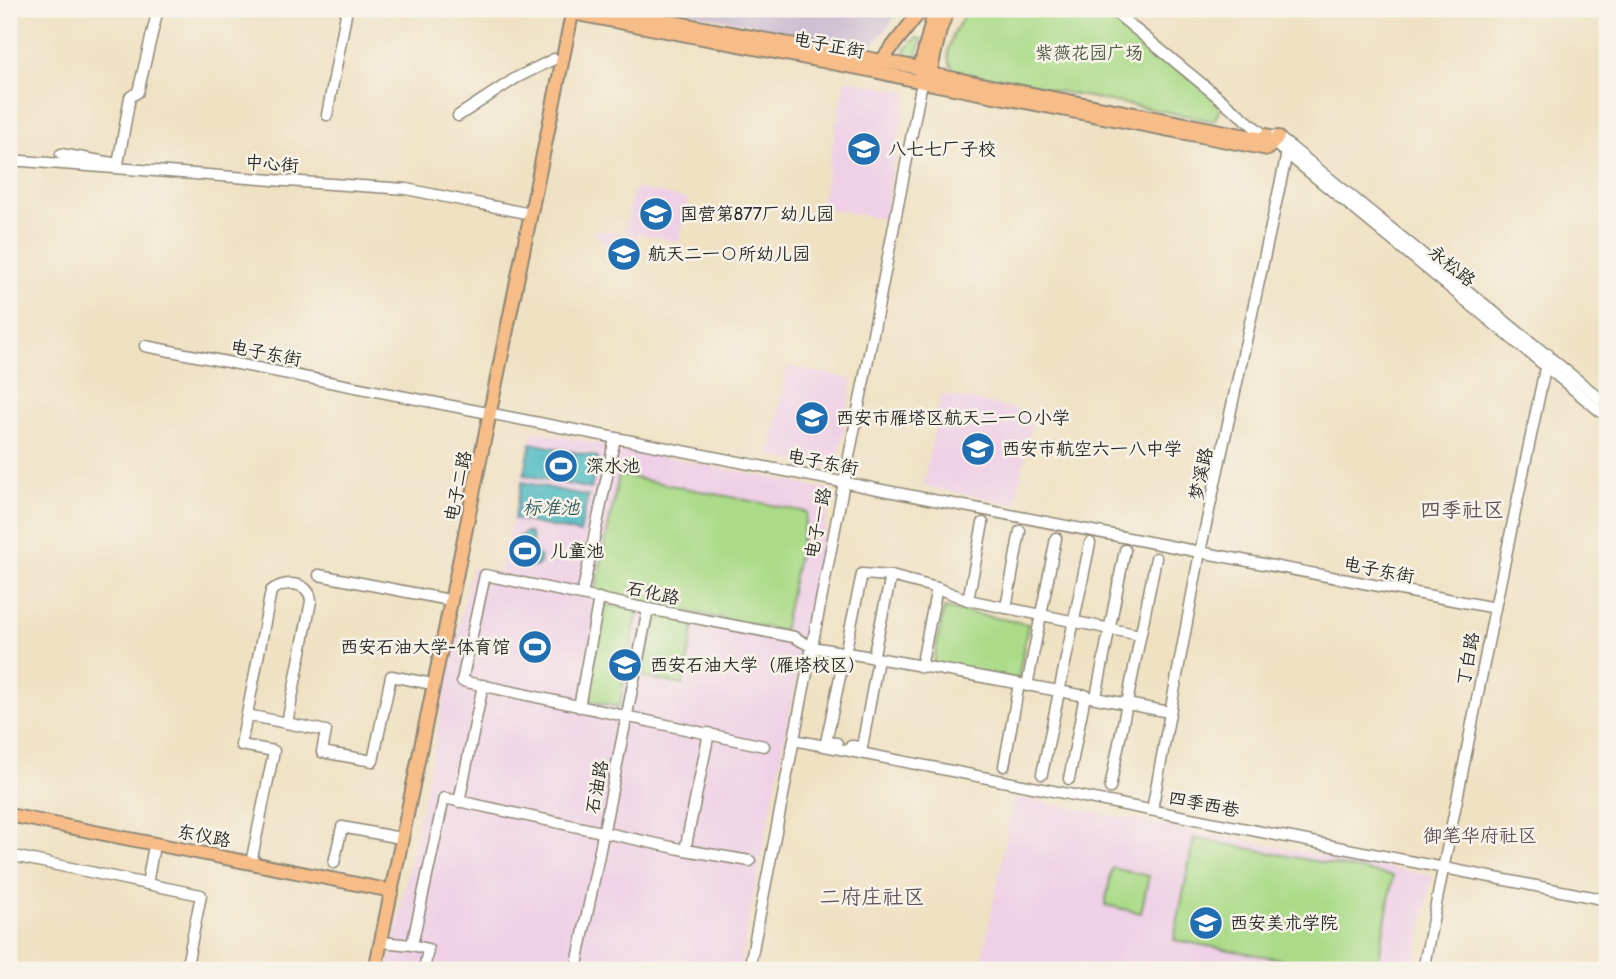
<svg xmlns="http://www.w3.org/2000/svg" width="1616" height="979" font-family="Pangolin,'LXGW WenKai TC',sans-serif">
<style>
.built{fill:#efd0e6}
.industrial{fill:#cdbed2}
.green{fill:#abdb89;stroke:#6b835a;stroke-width:2}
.water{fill:#49b8c1;stroke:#3a7276;stroke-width:2}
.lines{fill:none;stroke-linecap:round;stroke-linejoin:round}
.minor-casing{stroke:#8d8676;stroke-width:13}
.major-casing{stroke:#8d8676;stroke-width:16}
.minor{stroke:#fff;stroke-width:10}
.major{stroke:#f7bd88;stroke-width:12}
.labels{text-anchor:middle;stroke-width:5;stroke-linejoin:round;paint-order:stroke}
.street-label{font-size:18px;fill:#2b2b2b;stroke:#f7f3e8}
.park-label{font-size:18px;fill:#4b5742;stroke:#f7f3e8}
.poi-label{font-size:18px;fill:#2b2b2b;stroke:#f7f3e8;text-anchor:start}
.water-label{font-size:19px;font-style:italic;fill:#365c60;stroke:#f7f3e8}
.neighbourhood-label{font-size:19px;fill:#61525c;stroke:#f7f3e8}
.quarter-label{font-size:21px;fill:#61525c;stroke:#f7f3e8}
</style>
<rect width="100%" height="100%" fill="#f7f3e8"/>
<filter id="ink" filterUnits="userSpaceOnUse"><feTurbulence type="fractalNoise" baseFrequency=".0143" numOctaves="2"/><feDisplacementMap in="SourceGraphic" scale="14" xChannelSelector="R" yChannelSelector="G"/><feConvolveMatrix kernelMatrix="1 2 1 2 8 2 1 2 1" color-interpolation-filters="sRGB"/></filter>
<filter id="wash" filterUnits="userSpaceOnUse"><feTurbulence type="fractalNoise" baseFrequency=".00686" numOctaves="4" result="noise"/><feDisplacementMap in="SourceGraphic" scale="28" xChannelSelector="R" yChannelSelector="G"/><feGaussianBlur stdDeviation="1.57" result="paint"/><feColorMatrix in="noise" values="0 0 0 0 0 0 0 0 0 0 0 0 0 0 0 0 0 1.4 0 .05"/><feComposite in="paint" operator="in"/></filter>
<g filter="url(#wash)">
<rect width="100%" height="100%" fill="#efe1c2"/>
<g class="built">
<path d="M845,79L907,92L884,219L821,207Z"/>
<path d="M634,188L688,199L679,242L624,230Z"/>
<path d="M592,230L638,234L631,273Z"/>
<path d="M787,367L853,379L837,469L770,456Z"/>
<path d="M941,394L1034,413L1015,504L923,486Z"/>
<path d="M533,431L832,490L781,758L739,970H388L471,568L499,572Z"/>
<path d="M1014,797L1432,876L1414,970H980Z"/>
</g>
<path class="industrial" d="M671,9H902L870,48Z"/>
<g class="green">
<path d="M968,9H1104L1211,95C1220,104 1222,111 1213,121L1209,120L958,72C935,59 958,25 968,9Z"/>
<path d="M916,38L922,39L917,55L913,57L908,56L905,50Z"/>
<path d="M619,475L807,512L783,631L595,593Z"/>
<path d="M606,604L638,611L619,707L586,700Z"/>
<path d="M944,608L1028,624L1018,680L933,664Z"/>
<path d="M655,614L695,622L683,685L643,677Z"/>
<path d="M1194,838L1393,876L1377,970H1341L1174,940Z"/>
<path d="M1112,868L1149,876L1141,913L1105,905Z"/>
</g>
<g class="water">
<path d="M531,443L598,457L591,489L524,475Z"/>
<path d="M522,482L588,496L580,533L514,519Z"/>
<path d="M526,532L531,534L533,549L540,557V563L536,567L525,565L515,552L514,540Z"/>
</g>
</g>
<g filter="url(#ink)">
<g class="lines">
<g class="minor-casing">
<g id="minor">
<path d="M1111,9L1607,417"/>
<path d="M327,115L347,9"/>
<path d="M458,116L516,78L554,59"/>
<path d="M1273,136L1278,137L1291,147L1607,404"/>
<path d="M61,154L118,164L130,97L138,92L158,9"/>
<path d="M9,160L286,181L406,189L531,214"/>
<path d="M145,346L1200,552L1495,608"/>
<path d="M319,575L444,599"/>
<path d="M937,588L968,600L1140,635"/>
<path d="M582,595L615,438"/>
<path d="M968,600L983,523"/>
<path d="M1006,608L1020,531"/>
<path d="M873,658L891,576"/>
<path d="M1027,686L1056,538"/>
<path d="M1096,697L1125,550"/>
<path d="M579,707L599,598"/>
<path d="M247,715L326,731L322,752L373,761L391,676L427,683"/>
<path d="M794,740L1607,900"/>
<path d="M837,743L826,742L862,574L891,576L937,588L921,667"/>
<path d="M764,746L462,681L485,575L648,609L794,637L812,647C931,667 1050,689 1169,712"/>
<path d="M851,746L862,747L878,659"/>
<path d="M1004,766L1019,684"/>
<path d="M1042,774L1090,543"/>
<path d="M1069,779L1085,695"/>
<path d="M1110,788L1156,558"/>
<path d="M459,802L483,685"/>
<path d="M1152,810L1200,552L1287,153L1291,147"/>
<path d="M685,850L709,733"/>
<path d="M153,851L147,884L201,895L186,970"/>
<path d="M9,855L147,884"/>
<path d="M251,863L274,751L241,745L271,591C284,580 310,581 311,601L287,723"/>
<path d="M334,863L342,827L395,837"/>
<path d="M381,942L412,945L428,949L424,970"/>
<path d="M412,945L444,798L685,850L750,861"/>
<path d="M576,970L648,609"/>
<path d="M749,970L922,82"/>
<path d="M1423,970L1495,608L1548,354"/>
</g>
</g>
<g class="major-casing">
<g id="major">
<path d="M565,9L572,13L874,71L922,82L1268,149L1278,137"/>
<path d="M601,9L920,68L930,74L1262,139L1266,135"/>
<path d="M878,65L922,9"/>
<path d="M930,74L940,30L948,9"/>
<path d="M921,75L920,68L935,9"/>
<path d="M9,815L392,891"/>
<path d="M375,970L573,9"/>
</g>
</g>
<use href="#minor" class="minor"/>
<use href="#major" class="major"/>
</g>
</g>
<defs>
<g id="school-disc" transform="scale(1.75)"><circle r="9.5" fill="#1f6fb2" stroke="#f7f3e8"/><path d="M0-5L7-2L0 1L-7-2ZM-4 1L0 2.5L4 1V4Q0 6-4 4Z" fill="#fff"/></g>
<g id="stadium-disc" transform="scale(1.75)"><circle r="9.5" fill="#1f6fb2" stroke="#f7f3e8"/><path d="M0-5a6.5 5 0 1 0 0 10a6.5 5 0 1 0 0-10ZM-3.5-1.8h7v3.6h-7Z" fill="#fff"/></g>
<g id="university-disc" transform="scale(1.75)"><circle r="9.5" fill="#1f6fb2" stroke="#f7f3e8"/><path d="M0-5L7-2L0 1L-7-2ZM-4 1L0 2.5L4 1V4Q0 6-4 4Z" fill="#fff"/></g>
</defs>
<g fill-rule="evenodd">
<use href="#school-disc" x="864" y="149"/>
<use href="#school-disc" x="656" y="214"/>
<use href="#school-disc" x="624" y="254"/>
<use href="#school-disc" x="812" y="418"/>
<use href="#school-disc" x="978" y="449"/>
<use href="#stadium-disc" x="561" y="466"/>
<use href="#stadium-disc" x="525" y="551"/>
<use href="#stadium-disc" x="535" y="647"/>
<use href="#university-disc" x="625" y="665"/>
<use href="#university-disc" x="1206" y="923"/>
</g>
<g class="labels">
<g class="street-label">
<text transform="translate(829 45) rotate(11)" y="6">电子正街</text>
<text transform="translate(272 164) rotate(4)" y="6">中心街</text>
<text transform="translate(1452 266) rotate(39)" y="6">永松路</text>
<text transform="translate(266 353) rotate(11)" y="6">电子东街</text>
<text transform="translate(823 462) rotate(11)" y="6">电子东街</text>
<text transform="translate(1201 474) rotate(-78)" y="6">梦溪路</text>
<text transform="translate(458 486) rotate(-78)" y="6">电子二路</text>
<text transform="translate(818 523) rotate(-79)" y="6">电子一路</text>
<text transform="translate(1379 570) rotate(11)" y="6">电子东街</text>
<text transform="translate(653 593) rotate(12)" y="6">石化路</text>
<text transform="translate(1468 659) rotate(-79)" y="6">丁白路</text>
<text transform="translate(597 787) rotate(-79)" y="6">石油路</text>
<text transform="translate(1204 804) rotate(11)" y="6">四季西巷</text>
<text transform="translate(204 836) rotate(11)" y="6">东仪路</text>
</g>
<g class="park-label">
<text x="1089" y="59">紫薇花园广场</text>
</g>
<g class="poi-label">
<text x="888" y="155">八七七厂子校</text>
<text x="680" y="220">国营第877厂幼儿园</text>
<text x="648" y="260">航天二一〇所幼儿园</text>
<text x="836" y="424">西安市雁塔区航天二一〇小学</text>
<text x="1002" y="455">西安市航空六一八中学</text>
<text x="586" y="472">深水池</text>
<text x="550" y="557">儿童池</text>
<text x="510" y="653" text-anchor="end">西安石油大学-体育馆</text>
<text x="650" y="671">西安石油大学（雁塔校区）</text>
<text x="1230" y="929">西安美术学院</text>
</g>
<g class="water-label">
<text x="551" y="514">标准池</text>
</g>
<g class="neighbourhood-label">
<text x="1480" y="842">御笔华府社区</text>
</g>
<g class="quarter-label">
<text x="1462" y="517">四季社区</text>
<text x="872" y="904">二府庄社区</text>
</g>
</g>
<rect width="1616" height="979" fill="none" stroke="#f7f3e8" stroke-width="35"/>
</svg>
